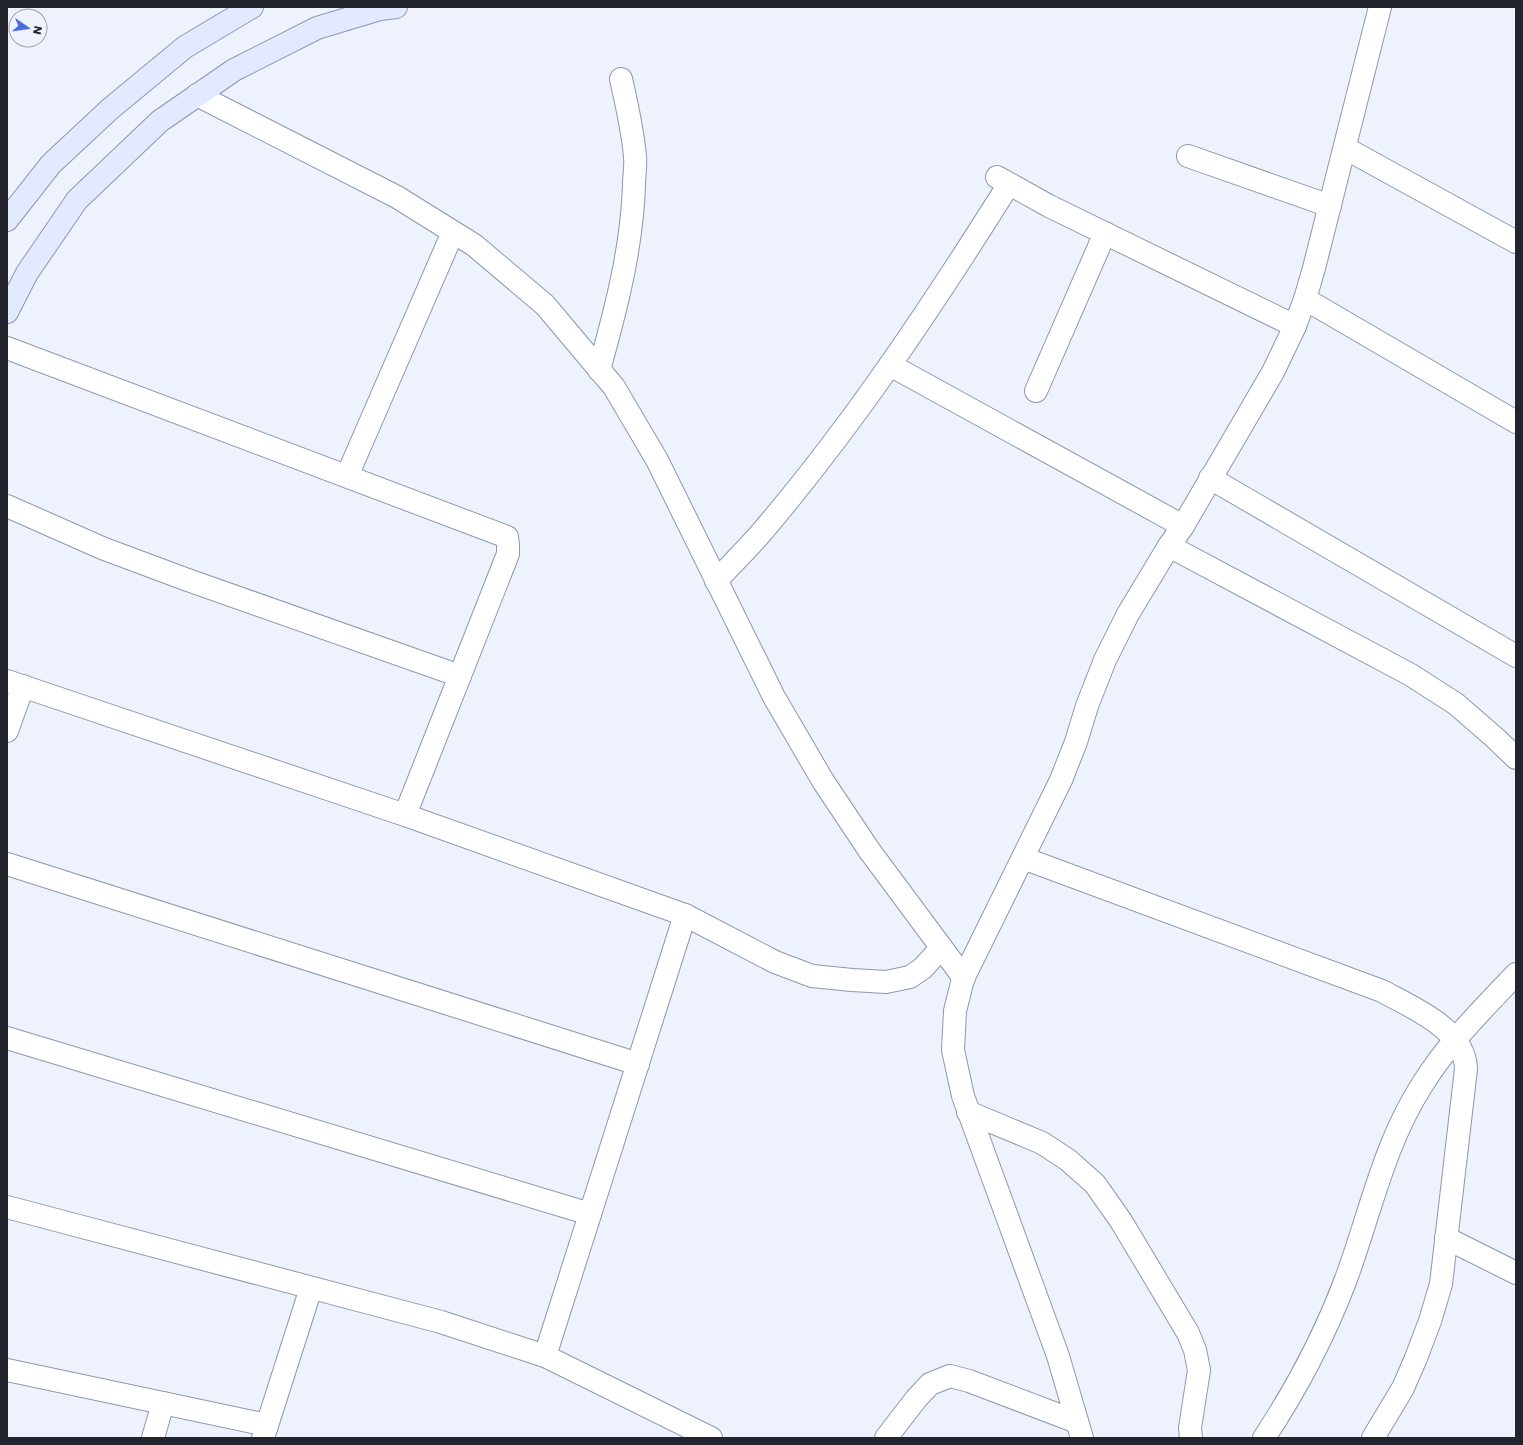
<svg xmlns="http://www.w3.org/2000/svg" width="1523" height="1445" font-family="Poppins,sans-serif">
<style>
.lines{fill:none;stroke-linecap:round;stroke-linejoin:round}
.street-casing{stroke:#8e97af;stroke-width:24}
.secondary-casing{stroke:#8e97af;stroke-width:24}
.street{stroke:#fff;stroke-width:22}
.secondary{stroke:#e3eaff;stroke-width:22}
</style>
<rect width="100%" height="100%" fill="#eef2fc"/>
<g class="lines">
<g class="street-casing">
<g id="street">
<path d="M197,95L397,197L474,245L545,305L614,387L657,460L774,697L823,781L869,850L964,978"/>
<path d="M1345,148L1516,242"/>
<path d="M1188,156L1330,206"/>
<path d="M997,177L1049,206L1295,326"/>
<path d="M1305,299L1516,422"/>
<path d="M7,348L507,537L508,545V554L405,815L685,915L775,962L812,976L852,980L886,982L910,977L923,968L941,948"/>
<path d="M890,365L1183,526"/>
<path d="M599,370C616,309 632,248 634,185C634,176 636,166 635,157C633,131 627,105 621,79"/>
<path d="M1036,391L1105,233"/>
<path d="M347,476L453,232"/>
<path d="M1210,478L1516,656"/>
<path d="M7,506L102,548L185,579L460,676"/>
<path d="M1169,546L1411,675L1456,704L1494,737L1516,758"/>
<path d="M716,581C731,565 747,549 761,533C854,424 933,305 1009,184"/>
<path d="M7,681L405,815"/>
<path d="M7,731L23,686"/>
<path d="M1023,858L1382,991C1413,1008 1465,1029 1466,1069L1441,1284L1430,1321L1416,1358L1403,1388L1373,1438"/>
<path d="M7,864L638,1064"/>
<path d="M7,1038L590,1214"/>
<path d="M968,1112L1042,1143L1068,1160L1095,1184L1121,1221L1188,1333L1195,1350L1199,1370L1190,1428L1191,1438"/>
<path d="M7,1207L441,1322L545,1356L711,1438"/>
<path d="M1446,1238L1516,1273"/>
<path d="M545,1356L685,915"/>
<path d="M7,1370L267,1425"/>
<path d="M153,1438L163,1403"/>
<path d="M263,1438L311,1288"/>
<path d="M886,1438L916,1399L930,1384L950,1376L969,1381L1077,1422"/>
<path d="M1082,1438L1058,1356L963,1096L953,1050L955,1011L963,979L1061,780L1076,742L1087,706L1105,660L1128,614L1169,546L1183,526L1273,372L1295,326L1305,299L1314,268L1380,7"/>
<path d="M1264,1438C1297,1388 1325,1335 1346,1279C1370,1214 1384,1144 1422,1085C1448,1043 1483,1009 1516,974"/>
</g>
</g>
<g class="secondary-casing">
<g id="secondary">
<path d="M7,220L51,164L110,109L185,47L252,7"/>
<path d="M7,312L27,273L77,200L160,121L234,70L317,28L380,9L396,7"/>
</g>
</g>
<use href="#street" class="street"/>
<use href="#secondary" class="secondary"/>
</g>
<rect width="1523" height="1445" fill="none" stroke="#22252e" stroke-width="16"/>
<g transform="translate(28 28) rotate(103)"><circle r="19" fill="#eef2fc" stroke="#9ca0aa"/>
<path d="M0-3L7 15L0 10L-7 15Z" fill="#4d6bdf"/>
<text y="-6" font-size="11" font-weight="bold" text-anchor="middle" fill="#22252e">N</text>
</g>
</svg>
